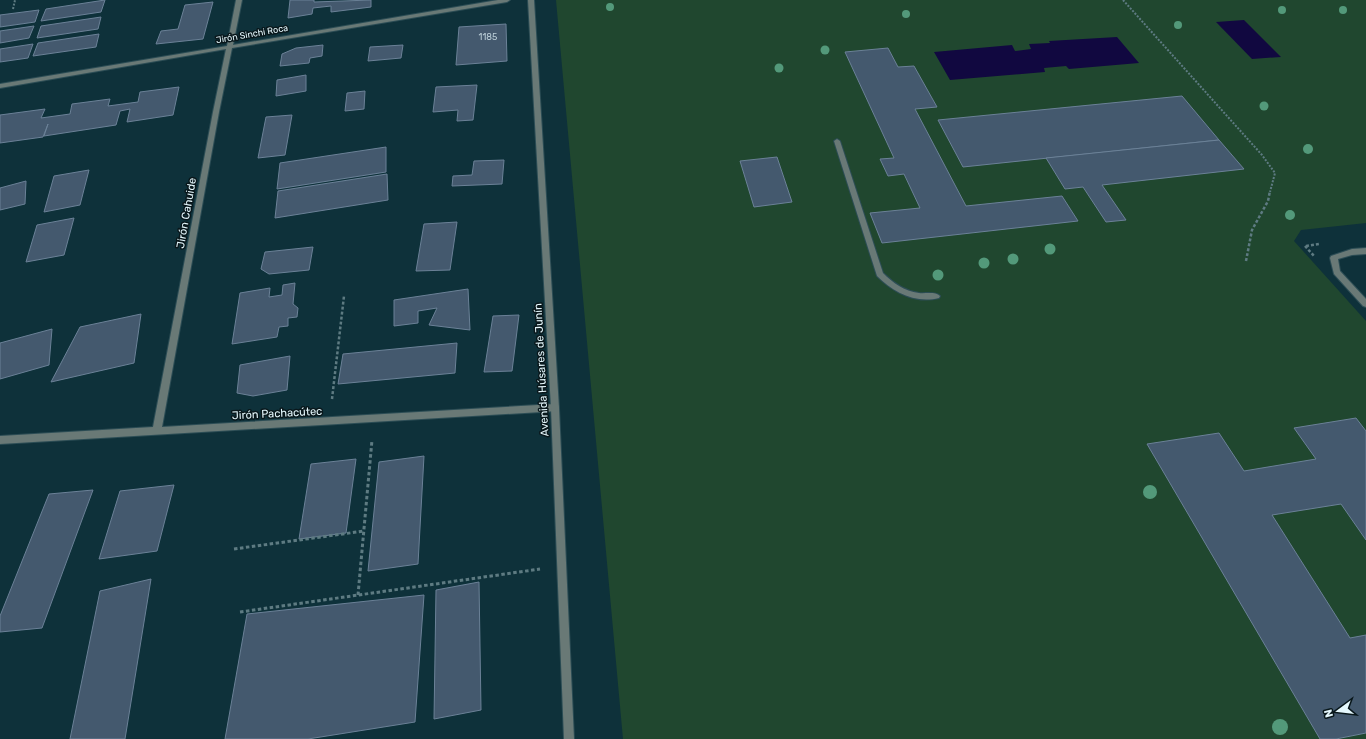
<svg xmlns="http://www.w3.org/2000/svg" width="1366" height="739" font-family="Rubik,sans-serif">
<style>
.green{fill:#20472f}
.water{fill:#110840}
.building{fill:#44596e;stroke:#6b8197}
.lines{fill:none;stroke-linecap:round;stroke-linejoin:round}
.service-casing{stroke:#2c4d55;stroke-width:2}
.minor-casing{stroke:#2c4d55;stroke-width:2}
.tertiary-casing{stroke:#2c4d55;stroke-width:2}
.path-far2{stroke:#5e7b82;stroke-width:2;stroke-dasharray:2 1.5;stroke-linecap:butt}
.path-far1{stroke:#5e7b82;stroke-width:2.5;stroke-dasharray:3 2;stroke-linecap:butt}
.path{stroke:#5e7b82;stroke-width:3;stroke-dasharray:3.5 2.5;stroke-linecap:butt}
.service{fill:#697976;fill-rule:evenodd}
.minor{fill:#697976;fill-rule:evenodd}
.tertiary{fill:#697976;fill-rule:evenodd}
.tree{fill:#53997a}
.labels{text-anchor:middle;stroke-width:3;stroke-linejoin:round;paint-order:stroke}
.far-street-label{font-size:9px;fill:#e5f8fd;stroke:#09171b}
.number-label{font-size:9px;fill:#bdd0d9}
.street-label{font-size:11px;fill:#e5f8fd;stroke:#09171b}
</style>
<rect width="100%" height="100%" fill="#0e313a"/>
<path class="green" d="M556,0H1366V223L1301,230L1294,241L1366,321V739H623Z"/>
<g class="water">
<path d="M1244,20L1281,57L1252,59L1216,22Z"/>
<path d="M1117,37L1139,63L1069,69L1066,66L1044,68L1045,72L950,80L934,52L1012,45L1015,51L1031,49L1029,44L1050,43L1049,41Z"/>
</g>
<g class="building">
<path d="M105,0L101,12L41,21L46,9Z"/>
<path d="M290,0H314V2L371,0V7L331,12V6L313,8L312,14L288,18Z"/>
<path d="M213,2L203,39L156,44L161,31L178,29L185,5Z"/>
<path d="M39,10L35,22L0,27V15Z"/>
<path d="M101,17L98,29L37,38L41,26Z"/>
<path d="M506,24L507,61L456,65L459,27Z"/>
<path d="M34,26L29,38L0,43V31Z"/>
<path d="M99,34L96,47L33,56L38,43Z"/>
<path d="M33,44L28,58L0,62V49Z"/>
<path d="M323,45L322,56L310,58L309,63L280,66L282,54L296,48Z"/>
<path d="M403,45L401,58L368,61L370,47Z"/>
<path d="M888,48L898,67L914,66L937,107L915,109L966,206L1062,196L1078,221L882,243L870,213L920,208L904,174L888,176L880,159L894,158L845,52Z"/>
<path d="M306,75V91L276,96L277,80Z"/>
<path d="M477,85L473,120L457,121L458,110L433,112L436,87Z"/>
<path d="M179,87L173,115L127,122L130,109L120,111L116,125L44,136L48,124L43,137L0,143V115L45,109L41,118L70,114L72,104L110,99L108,106L138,102L140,92Z"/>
<path d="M365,91L364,109L345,111L347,93Z"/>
<path d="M1182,96L1219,140L963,167L938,120Z"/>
<path d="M292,115L285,155L258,158L266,117Z"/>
<path d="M1219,140L1244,169L1102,185L1126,220L1106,222L1083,187L1065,189L1046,158Z"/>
<path d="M386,147V172L277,189L280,163Z"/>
<path d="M777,157L792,202L754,207L740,161Z"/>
<path d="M504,160L502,184L452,186L453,176L472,175L474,161Z"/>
<path d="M89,170L80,205L44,212L54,176Z"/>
<path d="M387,174L388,200L275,218L278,191Z"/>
<path d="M26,181L25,204L0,210V188Z"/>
<path d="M74,218L64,255L26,262L37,225Z"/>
<path d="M457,222L450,270L416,271L424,224Z"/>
<path d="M313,247L309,270L269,274L261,269L265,252Z"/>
<path d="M295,283L293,304L298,308L297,317L288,318V326L279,327L277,337L232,344L240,293L270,288L269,297L282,295L283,285Z"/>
<path d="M468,289L470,330L429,325L437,308L418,311V323L394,326V300Z"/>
<path d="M141,314L134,363L51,382L80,327Z"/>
<path d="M519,315L512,371L484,372L493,316Z"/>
<path d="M52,329L49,365L0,379V343Z"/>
<path d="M457,343L455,373L338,384L343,354Z"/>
<path d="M290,356L287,390L253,396L237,393L240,365Z"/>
<path d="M1356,418L1366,431V540L1341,504L1272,515L1350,638L1366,635V733L1336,739H1320L1147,444L1219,433L1244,471L1316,459L1294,428Z"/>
<path d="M424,456L418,564L368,571L379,462Z"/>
<path d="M356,459L346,533L299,539L311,464Z"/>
<path d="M174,485L157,551L99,559L120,491Z"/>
<path d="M93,490L42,628L0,632V616L49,494Z"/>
<path d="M151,579L125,739H70L100,591Z"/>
<path d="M479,582L481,710L434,719L436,590Z"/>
<path d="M424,595L415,722L308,739H225L247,614Z"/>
</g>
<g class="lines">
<g class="service-casing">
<path id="service" d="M837,139L840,141L883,273C893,283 904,291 919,293C925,294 935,291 940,296L939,298C915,304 893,292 877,276L834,141Z"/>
</g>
<g class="minor-casing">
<g id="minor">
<path d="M236,0H242L233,45L498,0H510L507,2L232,48L219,112L162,427L555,404L558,405L559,408L558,411L0,444V436L153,427L213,112L226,49L0,88V84L227,46Z"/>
<path d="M1366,248V254L1352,255L1338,259L1340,271L1366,299V307L1363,306L1334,274L1330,258L1331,256L1352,249Z"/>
</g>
</g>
<g class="tertiary-casing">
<path id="tertiary" d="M528,0H534L559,408L574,739H564L551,408Z"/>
</g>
<g class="path-far2">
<path d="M1123,0L1262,155L1275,173L1270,192"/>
<path d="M13,9L15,0"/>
</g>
<g class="path-far1">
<path d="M1305,246L1314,256"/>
<path d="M1306,246L1319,244"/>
<path d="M1246,261L1252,230L1268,201L1270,191"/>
<path d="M332,399L344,296"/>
</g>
<g class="path">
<path d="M234,549L364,531"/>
<path d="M358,595L372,440"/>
<path d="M240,612L540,569"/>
</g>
<use href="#service" class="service"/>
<use href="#minor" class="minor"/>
<use href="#tertiary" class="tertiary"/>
</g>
<g class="tree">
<circle cx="610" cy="7" r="4"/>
<circle cx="1282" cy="10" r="4"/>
<circle cx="1343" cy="10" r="4"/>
<circle cx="906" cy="14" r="4"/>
<circle cx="1178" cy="25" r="4"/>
<circle cx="825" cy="50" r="4.5"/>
<circle cx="779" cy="68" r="4.5"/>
<circle cx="1264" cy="106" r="4.5"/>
<circle cx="1308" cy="149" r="5"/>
<circle cx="1290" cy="215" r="5"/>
<circle cx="1050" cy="249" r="5.5"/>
<circle cx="1013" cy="259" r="5.5"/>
<circle cx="984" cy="263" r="5.5"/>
<circle cx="938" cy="275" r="5.5"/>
<circle cx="1150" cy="492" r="7"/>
<circle cx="1280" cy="727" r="8"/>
</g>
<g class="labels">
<g class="far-street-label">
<text transform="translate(252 34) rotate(-10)" y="3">Jirón Sinchi Roca</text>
</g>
<g class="number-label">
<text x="488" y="40">1185</text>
</g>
<g class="street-label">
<text transform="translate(186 213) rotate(-80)" y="4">Jirón Cahuide</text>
<text transform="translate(541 370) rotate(-93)" y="4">Avenida Húsares de Junín</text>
<text transform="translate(277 413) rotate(-3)" y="4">Jirón Pachacútec</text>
</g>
</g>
<g transform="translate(1338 711) rotate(255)" stroke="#09171b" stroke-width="3" paint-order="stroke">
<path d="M0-3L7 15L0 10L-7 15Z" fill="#e5f8fd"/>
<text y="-6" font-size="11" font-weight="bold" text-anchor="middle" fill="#e5f8fd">N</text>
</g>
</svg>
